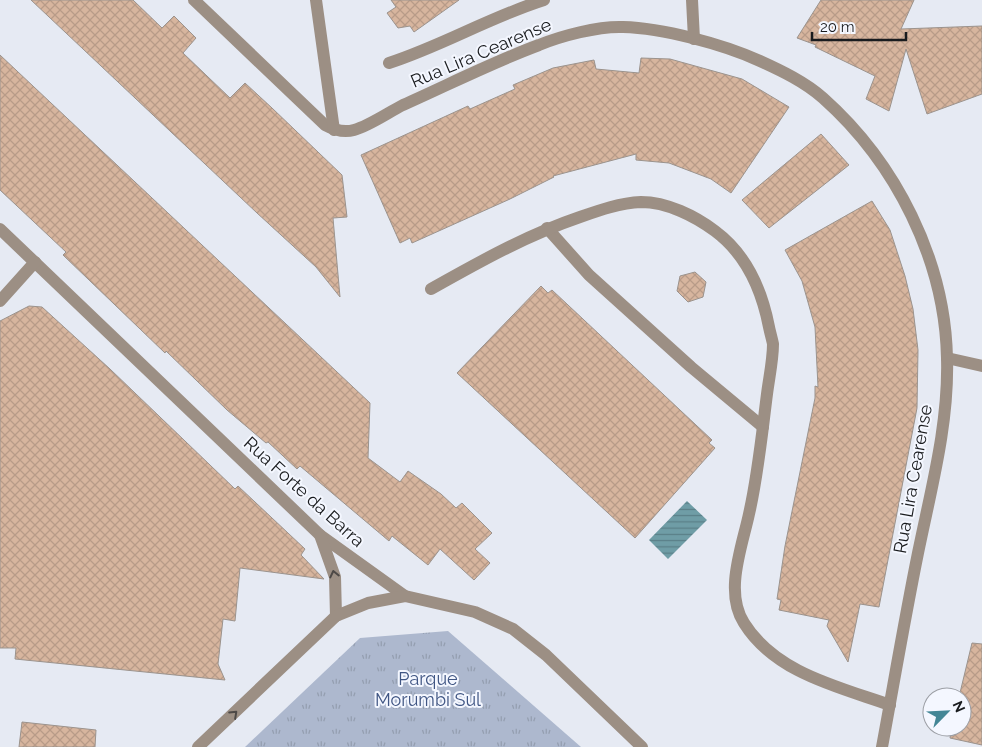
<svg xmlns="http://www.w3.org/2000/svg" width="982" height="747" font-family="Raleway,sans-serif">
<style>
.park{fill:url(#park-tufts)}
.water{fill:url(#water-rules)}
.building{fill:url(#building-cross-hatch);stroke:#9b938d}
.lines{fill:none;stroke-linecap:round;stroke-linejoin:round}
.minor{stroke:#9c8f84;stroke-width:12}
.oneway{stroke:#4d4947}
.labels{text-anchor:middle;stroke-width:4;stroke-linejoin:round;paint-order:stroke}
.street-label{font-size:18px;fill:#191b1e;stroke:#f4f7ff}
.park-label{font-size:18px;fill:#405684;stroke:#f4f7ff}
</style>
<defs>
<pattern id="park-tufts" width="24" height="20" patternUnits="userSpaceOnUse" patternTransform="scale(1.25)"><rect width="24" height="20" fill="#adb8ce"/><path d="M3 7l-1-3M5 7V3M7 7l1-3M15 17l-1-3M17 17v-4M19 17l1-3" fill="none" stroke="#949eb0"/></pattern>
<pattern id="water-rules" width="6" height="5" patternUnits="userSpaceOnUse" patternTransform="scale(1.25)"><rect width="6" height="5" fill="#6f9da6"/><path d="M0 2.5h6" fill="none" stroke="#5a7f87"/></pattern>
<pattern id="building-cross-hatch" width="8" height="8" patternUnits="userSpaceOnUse" patternTransform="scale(1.25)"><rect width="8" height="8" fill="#d7b59e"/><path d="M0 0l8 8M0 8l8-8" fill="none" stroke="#b89b88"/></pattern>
</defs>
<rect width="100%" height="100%" fill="#e6eaf3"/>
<path class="park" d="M448,631L581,747H245L360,638Z"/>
<path class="water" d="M687,501L707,520L668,559L649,540Z"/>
<g class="building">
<path d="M31,0H133L162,28L174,16L196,38L183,53L230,98L245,83L272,108L342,175L347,217L333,218L340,297L316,267L257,213Z"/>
<path d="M391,0H459L414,32L410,26L398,28L387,13L396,7Z"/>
<path d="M821,0H914L901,29L982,26V94L927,114L906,49L889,111L866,99L875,76L815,47L816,45L797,38Z"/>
<path d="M0,55L370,403L368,458L400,482L408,471L441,494L456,508L462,503L492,533L475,549L490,563L474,580L440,549L428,565L392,536L389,541L300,466L297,469L268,442L266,443L227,410L166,351L165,353L63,255L66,252L0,190Z"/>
<path d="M641,58L670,59L742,79L789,107L731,193L711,179L669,163L636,160V154L553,176L554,177L510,199L412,243L410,238L400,243L361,155L468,106L470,109L515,89L513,85L553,68L594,60L596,69L639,73Z"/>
<path d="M821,134L849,165L769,228L742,200Z"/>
<path d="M872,201L890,230L905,276L913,309L918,350L917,408L879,607L860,604L848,662L827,626L829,620L779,610L781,600L777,599L785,546L815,398V386L818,387L815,327L802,281L785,250Z"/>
<path d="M695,272L706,282L703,297L688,302L677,291L680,276Z"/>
<path d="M541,286L548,293L552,290L712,440L709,443L715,448L635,538L457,373Z"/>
<path d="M29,306L42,307L110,369L235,489L238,486L305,549L301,555L324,579L240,568L235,621L223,619L218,664L225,680L15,659L16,648H0V321Z"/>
<path d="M972,643L982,644V745L950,738L952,727H962V697H959Z"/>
<path d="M22,722L96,730L95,747H19Z"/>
</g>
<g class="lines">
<g class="minor">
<path d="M194,0L325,125C334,130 343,133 354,130C369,126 389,112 403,105C448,85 493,62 539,45C561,36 598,26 623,27C662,28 723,44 760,61C782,71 805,82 823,98C896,163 945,260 947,358C949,424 931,489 918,553C905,617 894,682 882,747"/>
<path d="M316,0L334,130"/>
<path d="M692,0L694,39"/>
<path d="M389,63C442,46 490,17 544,0"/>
<path d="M547,228L589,275L691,367L763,427"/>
<path d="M0,229L320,535L405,596L475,612L513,629L546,655L642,747"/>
<path d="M431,289C479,262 527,235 580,217C600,210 620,203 641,202C667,202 695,216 715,231C746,254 762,291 769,327C770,332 772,339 773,344C773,360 769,378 767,394C762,433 758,475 749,514C742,547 724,592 744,623C775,673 839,687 890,705"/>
<path d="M0,301L35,262"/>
<path d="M947,358L982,366"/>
<path d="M320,535L335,577L336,616"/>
<path d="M198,747L336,616L368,603L405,596"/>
</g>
</g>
<defs><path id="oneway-chevron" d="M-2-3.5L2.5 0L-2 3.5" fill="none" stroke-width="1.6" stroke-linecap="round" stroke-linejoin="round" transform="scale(1.25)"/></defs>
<g class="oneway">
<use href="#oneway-chevron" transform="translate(334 574) rotate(-103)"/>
<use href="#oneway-chevron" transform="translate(234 714) rotate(-43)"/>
</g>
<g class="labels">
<g class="street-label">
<text transform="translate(481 53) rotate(-23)" y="6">Rua Lira Cearense</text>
<text transform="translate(913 479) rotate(-80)" y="6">Rua Lira Cearense</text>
<text transform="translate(304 492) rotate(42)" y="6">Rua Forte da Barra</text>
</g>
<g class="park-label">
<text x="428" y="685">Parque<tspan x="428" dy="21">Morumbi Sul</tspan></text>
</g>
</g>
<g transform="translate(947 712) rotate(66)"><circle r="24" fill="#f4f7ff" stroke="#9c9fa5"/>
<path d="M0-4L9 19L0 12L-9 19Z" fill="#438696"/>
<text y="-8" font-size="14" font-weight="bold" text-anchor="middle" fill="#191b1e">N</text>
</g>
<path d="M812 32v8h94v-8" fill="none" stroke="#191b1e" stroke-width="2.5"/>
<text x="820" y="32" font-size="15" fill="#191b1e" stroke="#f4f7ff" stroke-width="4" paint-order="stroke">20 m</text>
</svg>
